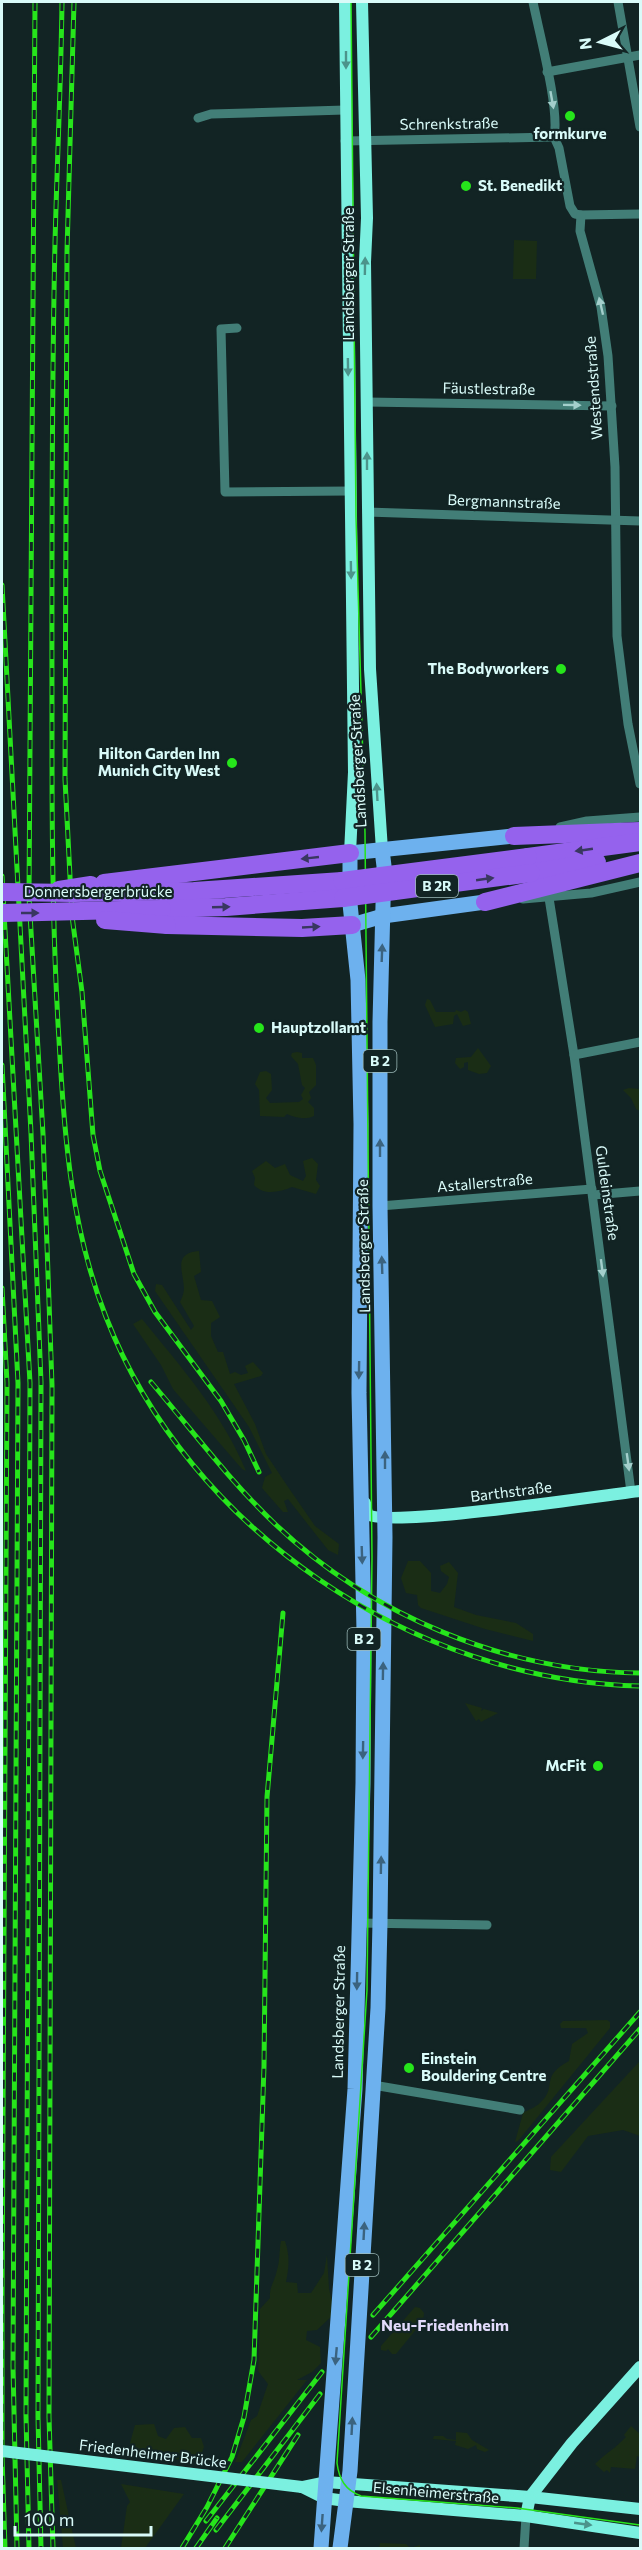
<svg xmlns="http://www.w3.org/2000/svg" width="642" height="2550" font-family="Commissioner,sans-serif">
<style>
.green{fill:#1a2d15}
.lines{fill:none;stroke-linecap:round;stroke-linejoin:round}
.street{stroke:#427e77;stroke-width:9}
.secondary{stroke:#7bf0e0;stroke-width:12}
.primary{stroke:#6db1ee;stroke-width:15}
.highway{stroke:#9562ed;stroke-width:18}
.tram{stroke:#26e51b;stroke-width:1.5}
.rail-casing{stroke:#26e51b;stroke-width:5}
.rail{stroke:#122424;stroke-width:3;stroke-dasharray:9;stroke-linecap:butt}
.secondary-bridge{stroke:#7bf0e0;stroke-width:12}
.highway-bridge{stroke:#9562ed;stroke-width:18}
.oneway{fill:#4c948b}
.oneway2{fill:#a4cfcc}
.oneway3{fill:#393760}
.oneway4{fill:#3b637f}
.poi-dot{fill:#26e51b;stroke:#122424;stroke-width:2}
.labels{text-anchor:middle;stroke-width:4.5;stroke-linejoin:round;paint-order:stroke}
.shield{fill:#122424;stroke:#9dbab9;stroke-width:1.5}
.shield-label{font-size:14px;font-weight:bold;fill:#d9fbf9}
.street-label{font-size:15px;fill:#d9fbf9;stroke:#122424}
.poi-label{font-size:15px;font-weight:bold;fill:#d9fbf9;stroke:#122424;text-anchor:start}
.neighbourhood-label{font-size:16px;font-weight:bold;fill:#e2dbfb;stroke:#122424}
</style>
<rect width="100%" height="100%" fill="#122424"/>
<g class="green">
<path d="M514,240L537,241L536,279H513Z"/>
<path d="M427,999L430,1000L436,1012H455L456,1010L461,1012L465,1010L468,1012L471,1024L463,1026L457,1014L454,1016L453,1024L435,1027L425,1005Z"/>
<path d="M478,1048L491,1066L487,1073L479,1074L468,1070V1062L464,1063V1067L460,1069L455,1063L456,1058L471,1057Z"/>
<path d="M297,1052L302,1053V1058H313L316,1065V1085L309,1092L311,1098L308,1102L314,1108V1116C305,1120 296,1118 287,1114L284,1117L260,1116L259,1090L255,1084L260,1072L266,1071L271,1074L272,1090L266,1098L270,1103L299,1102L303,1099L301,1095L305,1088L302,1085L298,1064L291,1056L292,1053Z"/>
<path d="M629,1088L640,1089V1111L636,1109L631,1098L623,1090Z"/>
<path d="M312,1158L318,1164L316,1180L320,1186L316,1194L292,1187C280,1192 264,1196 254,1185L255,1178L252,1171L266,1161L275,1168L285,1164L290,1175L303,1181L306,1176L303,1161Z"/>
<path d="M199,1251L201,1272L194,1276L201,1300L212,1301L220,1317L211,1323V1336L218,1352H223L230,1374L235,1372L241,1375L248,1373L245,1366L253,1362L263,1373L261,1376L234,1384L255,1424L266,1454L286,1484L315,1526L339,1544L338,1555L328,1550L288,1499L284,1501L288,1512H283L262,1488L265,1477L272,1473L249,1427L155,1291L156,1284L162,1285L191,1330L194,1326L180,1302C182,1298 184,1293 184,1288C183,1271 173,1253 199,1251Z"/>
<path d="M142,1319C181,1367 222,1413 246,1471L242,1469L173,1389L161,1365L133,1324Z"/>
<path d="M408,1561H420L431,1573V1591L440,1593L447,1584L449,1577L441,1571L440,1566L449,1562L458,1573L454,1607L476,1615L516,1623L533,1634V1641L485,1629L421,1608L418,1605L417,1595L406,1593L401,1578Z"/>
<path d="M465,1703L482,1708L481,1711L484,1709L498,1713L481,1722L479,1719L476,1721Z"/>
<path d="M607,2020L610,2022V2028L518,2141L515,2142L523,2113C528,2110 536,2107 540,2103C558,2087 539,2077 569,2061L572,2044L588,2033L586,2028H561L560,2024L563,2021Z"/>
<path d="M639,2062L640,2136L623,2130L588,2136L561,2172L550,2170L551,2157Z"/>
<path d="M281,2241H285C290,2256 289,2267 286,2282L297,2283L298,2293H311L324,2273L327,2255L329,2289L335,2313L317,2330L307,2331L306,2340L320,2347L321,2363L312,2372L297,2380H307L242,2462H235L251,2420L257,2416L268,2384L258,2371L260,2309L270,2298C269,2287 275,2281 277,2270C280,2261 279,2251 281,2241Z"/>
<path d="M415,2307L420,2308L424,2313L423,2321L396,2354H392L388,2349L386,2351L381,2350V2346Z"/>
<path d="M154,2424L158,2436L166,2439L174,2428L185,2427L192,2438H201L204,2447L200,2458C185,2461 174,2461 161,2454L147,2457L138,2455L130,2443L135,2425Z"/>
<path d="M631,2426L640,2434V2457L637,2456L635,2469L611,2467L610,2473L607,2470L604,2472L595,2464C607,2452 615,2449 626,2437L624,2435Z"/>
<path d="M456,2432L467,2433L472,2440L489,2450L485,2452L477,2449L476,2445L468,2449L455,2445L456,2441L433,2439L434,2436H443L447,2439L456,2440Z"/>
<path d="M57,2480H61L76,2548H63Z"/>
<path d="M121,2484L184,2494L145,2548H121L127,2506L130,2502Z"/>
<path d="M380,2543L406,2544L410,2548L420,2545V2548H379Z"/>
</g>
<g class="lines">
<g class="street">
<path d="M533,2C539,32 560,110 554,137L559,148L570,206L575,214L581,215L640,214"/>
<path d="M618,2L640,127"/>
<path d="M547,72L640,55"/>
<path d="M198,118L211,114L345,110"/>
<path d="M345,141L554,137"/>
<path d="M581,215L580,231L601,307L608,356L615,467L617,636L628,724L640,784"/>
<path d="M237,328L221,329L225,492L350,491"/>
<path d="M366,402L612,406"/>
<path d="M367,512L640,521"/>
<path d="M560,827L587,821L640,817"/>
<path d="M549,898L574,1055L631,1492"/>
<path d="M523,899L591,893L640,882"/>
<path d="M574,1055L640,1042"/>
<path d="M593,1195L640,1191"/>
<path d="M380,1206L592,1189"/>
<path d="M358,1923L487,1925"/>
<path d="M373,2085L520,2110"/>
<path d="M524,2548L526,2516"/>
</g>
<g class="secondary">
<path d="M345,2L354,772L350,853"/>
<path d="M362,2L367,218L365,262L370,669L382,850"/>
<path d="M365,1503L367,1514C385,1529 603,1495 640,1491"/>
<path d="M302,2487L324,2498L346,2501L526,2516L640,2533"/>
<path d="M302,2487L326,2482L530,2497L640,2509"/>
<path d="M526,2516L530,2497L572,2443L640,2367"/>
</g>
<g class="primary">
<path d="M352,925L383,916L485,902"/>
<path d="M321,2548L355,2089L363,1783L364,1631L359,1393L361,1124L358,980L350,904V853L514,836"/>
<path d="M340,2548L350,2471L378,2008L380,1923L385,1537L380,1206V1022L384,866L382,850"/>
</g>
<g class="highway">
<path d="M514,836L640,831"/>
<path d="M528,857L640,842"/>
<path d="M531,873L597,862"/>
<path d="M104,883L350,853"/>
<path d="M73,893L194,891L342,881"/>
<path d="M485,902L640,863"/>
<path d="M162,909L226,907L343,898"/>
<path d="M167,925L302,928L352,925"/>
</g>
<path class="tram" d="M351,2L356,517L365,833L372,1557L367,1990L337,2463C339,2479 345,2490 361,2496L517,2508L640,2525"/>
<g class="rail-casing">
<g id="rail">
<path d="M35,2L29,897L43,1134L52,1385L49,2417L53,2548"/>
<path d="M62,2C61,82 57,163 55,243C51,415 52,587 52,758C52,852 53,946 59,1040C64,1135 71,1228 106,1317C188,1530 414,1681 640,1686"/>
<path d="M74,2L67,251L65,779L72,916L82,992L93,1135L100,1171L134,1274L155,1312L221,1401L244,1440L259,1472"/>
<path d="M2,585L31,1133L41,1382L38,2417L41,2548"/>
<path d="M2,876L30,1383L26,2415L29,2548"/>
<path d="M2,1065L18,1383L13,2366L17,2548"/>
<path d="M2,1288L7,1383L2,2304V2456L5,2548"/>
<path d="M151,1382C191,1429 229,1480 274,1523C370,1615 506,1672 640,1673"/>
<path d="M373,2315L640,2012"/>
<path d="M371,2337L640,2029"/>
<path d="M206,2521L322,2372"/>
<path d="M216,2530L320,2394"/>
<path d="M182,2548L207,2507L232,2457L244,2417L254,2360L264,2066L267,1797L283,1613"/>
<path d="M196,2548L217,2518"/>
<path d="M225,2548L298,2435"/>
</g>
</g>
<use href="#rail" class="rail"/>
<path class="secondary-bridge" d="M2,2451L302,2487"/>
<g class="highway-bridge">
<path d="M342,881L528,857"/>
<path d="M59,890L91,885"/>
<path d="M2,892L73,893"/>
<path d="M343,898L531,873"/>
<path d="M2,913L162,909"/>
<path d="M105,920L167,925"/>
</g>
</g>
<defs><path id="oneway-solid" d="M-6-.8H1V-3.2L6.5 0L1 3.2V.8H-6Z" transform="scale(1.5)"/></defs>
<g class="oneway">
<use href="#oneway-solid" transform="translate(346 60) rotate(90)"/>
<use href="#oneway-solid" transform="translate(365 266) rotate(-89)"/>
<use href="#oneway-solid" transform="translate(348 367) rotate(89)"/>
<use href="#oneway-solid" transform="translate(367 461) rotate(-90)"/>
<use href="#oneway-solid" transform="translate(351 570) rotate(89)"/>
<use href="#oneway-solid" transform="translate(377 792) rotate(-93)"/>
<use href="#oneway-solid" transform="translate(583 2524) rotate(8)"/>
</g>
<g class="oneway2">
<use href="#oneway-solid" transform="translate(552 100) rotate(80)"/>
<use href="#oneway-solid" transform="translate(601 306) rotate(-103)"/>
<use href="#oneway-solid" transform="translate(572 405) rotate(1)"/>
<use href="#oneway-solid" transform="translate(602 1268) rotate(83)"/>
<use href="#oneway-solid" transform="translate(628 1462) rotate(82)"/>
</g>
<g class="oneway3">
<use href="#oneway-solid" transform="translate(584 850) rotate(172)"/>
<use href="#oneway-solid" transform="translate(310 858) rotate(174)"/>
<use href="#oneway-solid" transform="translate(485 879) rotate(-8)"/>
<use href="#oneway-solid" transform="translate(221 907) rotate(-2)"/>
<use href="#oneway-solid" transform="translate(30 913)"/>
<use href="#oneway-solid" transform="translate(311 927) rotate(-3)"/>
</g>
<g class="oneway4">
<use href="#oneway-solid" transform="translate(382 953) rotate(-88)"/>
<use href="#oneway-solid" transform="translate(380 1148) rotate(-90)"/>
<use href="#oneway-solid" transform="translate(382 1265) rotate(-92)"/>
<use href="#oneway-solid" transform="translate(359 1370) rotate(91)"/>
<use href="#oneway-solid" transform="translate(385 1460) rotate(-90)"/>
<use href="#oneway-solid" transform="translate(362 1555) rotate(88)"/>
<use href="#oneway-solid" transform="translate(383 1671) rotate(-89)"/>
<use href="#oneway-solid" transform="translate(363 1750) rotate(91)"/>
<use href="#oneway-solid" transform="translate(381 1865) rotate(-89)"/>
<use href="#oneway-solid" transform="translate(357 1981) rotate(91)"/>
<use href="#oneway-solid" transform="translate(364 2231) rotate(-87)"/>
<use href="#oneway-solid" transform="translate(336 2356) rotate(95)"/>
<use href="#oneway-solid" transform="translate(352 2426) rotate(-87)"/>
<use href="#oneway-solid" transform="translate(322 2523) rotate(94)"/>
</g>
<g class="poi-dot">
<circle cx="570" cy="116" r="6"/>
<circle cx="466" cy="186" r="6"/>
<circle cx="561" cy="669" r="6"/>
<circle cx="232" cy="763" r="6"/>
<circle cx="259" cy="1028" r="6"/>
<circle cx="598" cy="1766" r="6"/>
<circle cx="409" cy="2068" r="6"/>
</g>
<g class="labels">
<g class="shield">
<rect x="416" y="875" width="42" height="22" rx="4.5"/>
<rect x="363.5" y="1050" width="33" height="22" rx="4.5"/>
<rect x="347.5" y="1628" width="33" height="22" rx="4.5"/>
<rect x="345.5" y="2254" width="33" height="22" rx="4.5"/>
</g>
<g class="shield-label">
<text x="437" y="891">B 2R</text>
<text x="380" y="1066">B 2</text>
<text x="364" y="1644">B 2</text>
<text x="362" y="2270">B 2</text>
</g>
<g class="street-label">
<text transform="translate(449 124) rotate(-1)" y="5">Schrenkstraße</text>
<text transform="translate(349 274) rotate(-90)" y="5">Landsberger Straße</text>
<text transform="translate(594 388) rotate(-94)" y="5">Westendstraße</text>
<text transform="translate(489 389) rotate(1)" y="5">Fäustlestraße</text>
<text transform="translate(504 502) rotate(2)" y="5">Bergmannstraße</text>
<text transform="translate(358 761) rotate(-93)" y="5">Landsberger Straße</text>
<text x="98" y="897">Donnersbergerbrücke</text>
<text transform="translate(485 1183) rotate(-5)" y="5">Astallerstraße</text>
<text transform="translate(607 1193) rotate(82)" y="5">Guldeinstraße</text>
<text transform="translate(364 1246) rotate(-91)" y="5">Landsberger Straße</text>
<text transform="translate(511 1492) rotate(-7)" y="5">Barthstraße</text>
<text transform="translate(339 2012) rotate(-89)" y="5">Landsberger Straße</text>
<text transform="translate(153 2454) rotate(7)" y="5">Friedenheimer Brücke</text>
<text transform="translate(436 2493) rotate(5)" y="5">Elsenheimerstraße</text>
</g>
<g class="poi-label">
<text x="570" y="139" text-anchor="middle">formkurve</text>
<text x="478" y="191">St. Benedikt</text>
<text x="549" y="674" text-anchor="end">The Bodyworkers</text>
<text x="220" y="759" text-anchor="end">Hilton Garden Inn<tspan x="220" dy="17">Munich City West</tspan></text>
<text x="271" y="1033">Hauptzollamt</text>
<text x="586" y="1771" text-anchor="end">McFit</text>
<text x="421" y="2064">Einstein<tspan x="421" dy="17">Bouldering Centre</tspan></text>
</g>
<g class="neighbourhood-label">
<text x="445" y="2331">Neu-Friedenheim</text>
</g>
</g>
<rect width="642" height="2550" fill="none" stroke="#d9fbf9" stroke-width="6"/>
<g transform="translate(600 42) rotate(264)" stroke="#122424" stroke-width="4.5" paint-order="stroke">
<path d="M0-4.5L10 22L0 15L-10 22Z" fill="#d9fbf9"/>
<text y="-9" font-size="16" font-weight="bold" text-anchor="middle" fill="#d9fbf9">N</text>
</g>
<path d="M15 2526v9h136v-9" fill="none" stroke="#d9fbf9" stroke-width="3"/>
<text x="24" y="2526" font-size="18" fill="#d9fbf9" stroke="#122424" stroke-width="4.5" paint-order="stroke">100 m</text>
</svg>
